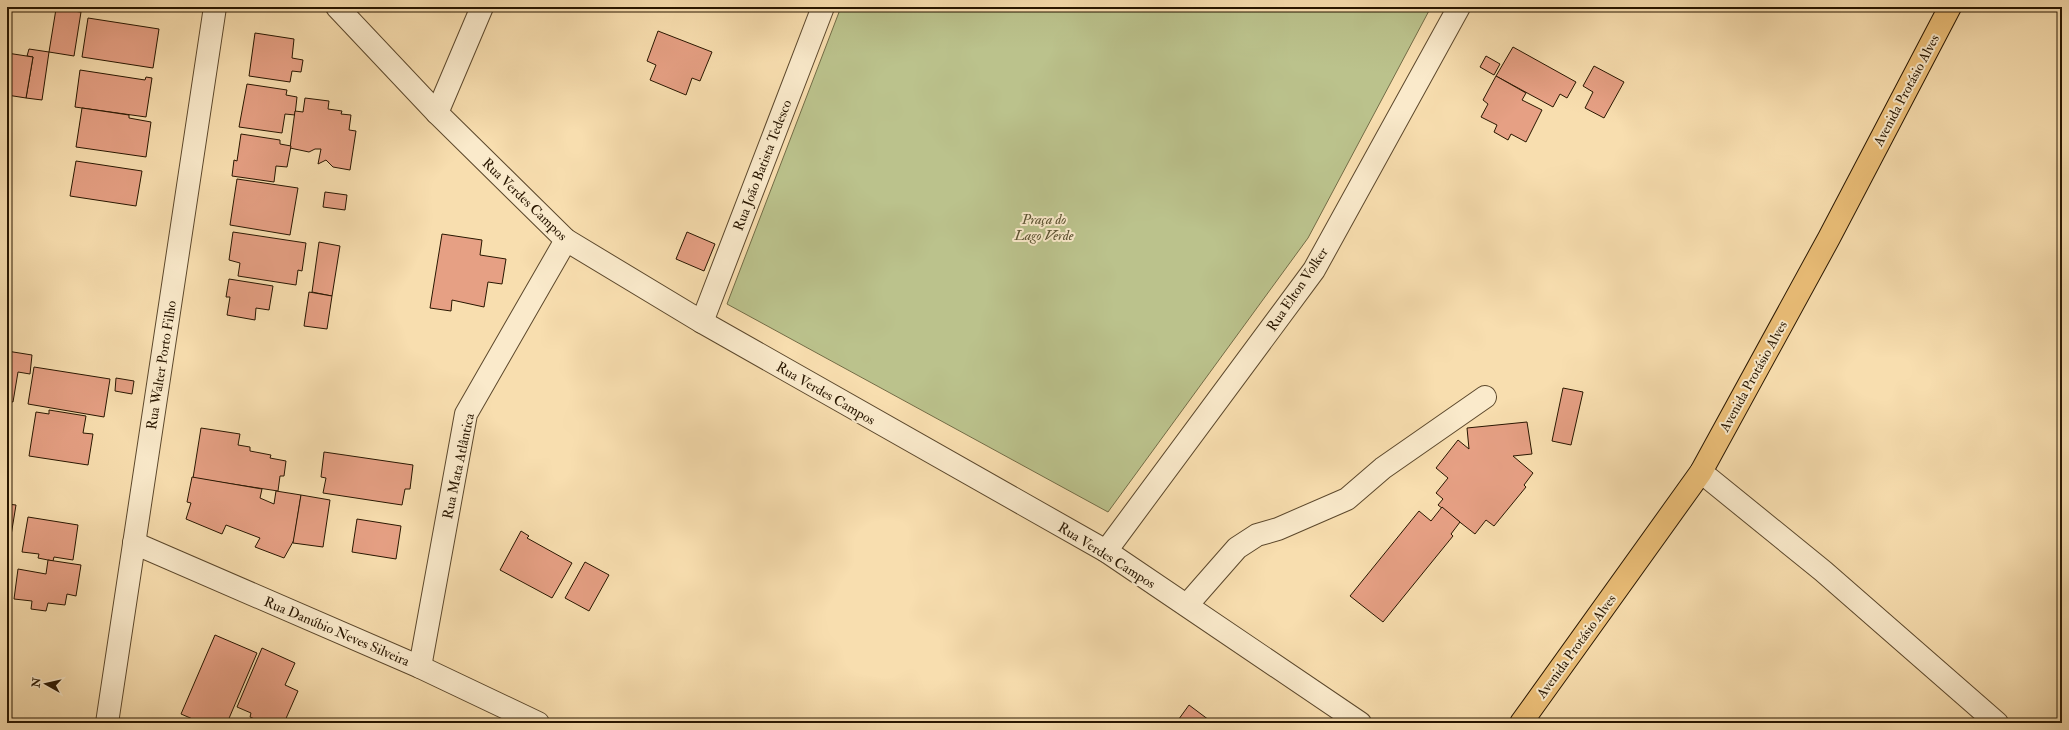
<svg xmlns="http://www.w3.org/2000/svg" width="2069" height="730" font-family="'IM FELL Double Pica',serif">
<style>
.green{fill:#bbc28c;stroke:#726c46}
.building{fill:#e6a084;stroke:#281600}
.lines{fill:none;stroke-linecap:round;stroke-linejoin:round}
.minor-casing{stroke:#5c482c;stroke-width:24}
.primary-casing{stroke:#281600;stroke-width:24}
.minor{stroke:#faeacb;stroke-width:22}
.primary{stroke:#ecbf78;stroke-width:22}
.labels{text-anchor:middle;stroke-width:4;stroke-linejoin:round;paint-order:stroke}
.street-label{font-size:14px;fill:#281600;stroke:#faeacb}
.park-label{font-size:14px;font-style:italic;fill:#5b5231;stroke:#faeacb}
</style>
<rect width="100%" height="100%" fill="#f8deaf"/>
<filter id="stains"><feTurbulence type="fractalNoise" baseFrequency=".005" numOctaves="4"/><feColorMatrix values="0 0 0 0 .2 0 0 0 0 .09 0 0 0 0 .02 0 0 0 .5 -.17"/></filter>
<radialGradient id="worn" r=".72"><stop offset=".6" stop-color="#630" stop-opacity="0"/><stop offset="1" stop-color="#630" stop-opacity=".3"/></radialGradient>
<path class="green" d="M841,7H1431L1308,238L1108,512L727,304Z"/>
<g class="building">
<path d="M56,9L81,12L74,56L49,52Z"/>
<path d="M88,18L159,29L153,68L82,57Z"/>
<path d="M658,31L712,52L700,81L692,78L686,95L650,80L656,65L647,61Z"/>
<path d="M255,33L294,39L292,58L303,60L301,72L292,71L290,82L249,76Z"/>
<path d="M1513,47L1576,82L1567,98L1560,94L1553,107L1496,76Z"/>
<path d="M29,49L49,52L42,100L26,98L33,57L27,56Z"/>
<path d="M7,53L33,57L26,98L7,95Z"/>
<path d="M1486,56L1500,64L1494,75L1480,67Z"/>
<path d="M1594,66L1624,82L1604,118L1585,108L1593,92L1583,86Z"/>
<path d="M80,70L145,80L146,77L152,78L146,117L75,107Z"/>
<path d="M1496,76L1526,93L1522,100L1542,110L1526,142L1511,134L1508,140L1494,132L1497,125L1481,117L1488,104L1483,100Z"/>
<path d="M247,84L287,90L286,95L297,97L295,115L285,114L282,133L239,127Z"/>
<path d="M305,98L329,101L328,109L342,111L341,114L351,115L349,130L356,131L350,170L333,167L326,160L318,164L321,149H315L309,152L290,148L295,111L303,112Z"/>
<path d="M82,108L129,115V118L151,122L146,157L76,147Z"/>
<path d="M241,134L280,140V144L291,146L287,167L276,166L274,182L232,176L234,160L237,161Z"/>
<path d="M76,161L142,171L136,206L70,196Z"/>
<path d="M237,179L298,188L290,235L230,225Z"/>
<path d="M325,192L347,195L345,210L323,207Z"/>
<path d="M233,232L306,243L302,271L298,270L296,285L238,276L240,263L229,260Z"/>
<path d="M687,232L715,244L704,271L676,259Z"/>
<path d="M442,234L482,240L480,255L506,259L502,284L488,282L484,307L452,300L451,311L430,308Z"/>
<path d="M319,242L340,246L332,296L312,292Z"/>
<path d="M229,279L273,286L269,310L256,308L255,320L227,315L230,297H226Z"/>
<path d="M309,292L332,296L327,329L304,326Z"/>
<path d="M7,351L32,355L30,374L18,372L13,402L7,401Z"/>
<path d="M34,367L110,379L104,417L28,404Z"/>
<path d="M116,378L134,381L132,394L115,391Z"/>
<path d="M1563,388L1583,392L1571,445L1552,441Z"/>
<path d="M49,410L86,416L83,433L93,434L88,465L29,456L36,412L49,414Z"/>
<path d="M1527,422L1532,454L1513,456L1533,473L1524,485L1526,487L1494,526L1486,520L1475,534L1438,505L1443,499L1436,493L1448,478L1436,468L1458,440L1469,449L1467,428Z"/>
<path d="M201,428L240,434L238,445L250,447V451L271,455L270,458L286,461L284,476H280L278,491L193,478Z"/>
<path d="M324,452L413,465L410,489H405L402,505L323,493L326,478L321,477Z"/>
<path d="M192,477L262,489L260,498L274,504L276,491L301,495L294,540L284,558L255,547L260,538L226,525L222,534L186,519L191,503L187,502Z"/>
<path d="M301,495L330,500L323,547L293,543Z"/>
<path d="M7,504L16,505L8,554H7Z"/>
<path d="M1442,507L1460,522L1451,534L1453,536L1383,622L1350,596L1419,511L1431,521Z"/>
<path d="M28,517L78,525L73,560L54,557L53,561L38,558L39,554L22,552Z"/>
<path d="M357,519L401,526L396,559L352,552Z"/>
<path d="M521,531L529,536L527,538L572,563L552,598L500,570Z"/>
<path d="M48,560L81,565L76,596L67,594L65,605L48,603L46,611L31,609L32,601L14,599L18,569L46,574Z"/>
<path d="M585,562L609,575L589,611L565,598Z"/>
<path d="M215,635L257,653L227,723H202L181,714Z"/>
<path d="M262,648L295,663L285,685L298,691L284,723H264L250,717L251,713L237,707Z"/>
<path d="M1189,705L1213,723H1176Z"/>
<path d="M714,719L723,723H712Z"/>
</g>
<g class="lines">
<g class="minor-casing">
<g id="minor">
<path d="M337,7L437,113L566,240L702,322L1106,551L1360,723"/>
<path d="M437,113L482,7"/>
<path d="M702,322L823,7"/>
<path d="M1701,472L1823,571L1997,723"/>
<path d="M134,543L420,667L538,723"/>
<path d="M1106,551L1314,270L1459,7"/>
<path d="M1187,605L1237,548L1257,535L1278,529L1347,499L1383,468L1485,397"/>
<path d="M420,667L466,414L566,240"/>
<path d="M107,723L215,7"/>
</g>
</g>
<g class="primary-casing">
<path id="primary" d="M1521,723L1701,472L1829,238L1950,7"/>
</g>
<use href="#minor" class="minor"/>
<use href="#primary" class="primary"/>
</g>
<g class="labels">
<g class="street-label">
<text transform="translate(1906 90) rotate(-62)" y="5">Avenida Protásio Alves</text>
<text transform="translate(762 165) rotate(-69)" y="5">Rua João Batista Tedesco</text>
<text transform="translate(525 199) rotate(44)" y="5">Rua Verdes Campos</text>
<text transform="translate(1297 289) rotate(-56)" y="5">Rua Elton Volker</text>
<text transform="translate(161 365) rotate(-81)" y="5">Rua Walter Porto Filho</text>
<text transform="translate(1753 376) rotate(-61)" y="5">Avenida Protásio Alves</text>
<text transform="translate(826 393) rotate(30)" y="5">Rua Verdes Campos</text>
<text transform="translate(458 466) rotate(-78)" y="5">Rua Mata Atlântica</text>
<text transform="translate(1107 555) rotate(32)" y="5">Rua Verdes Campos</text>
<text transform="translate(337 631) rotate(23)" y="5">Rua Danúbio Neves Silveira</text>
<text transform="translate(1576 646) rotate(-54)" y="5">Avenida Protásio Alves</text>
</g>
<g class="park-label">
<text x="1044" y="224">Praça do<tspan x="1044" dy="16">Lago Verde</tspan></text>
</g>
</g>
<rect width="2069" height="730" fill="none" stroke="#f8deaf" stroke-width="24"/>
<rect x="8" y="8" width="2053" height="714" fill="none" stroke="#281600" stroke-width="2"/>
<rect x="12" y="12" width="2045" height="706" fill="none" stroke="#281600"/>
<g transform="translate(46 684) rotate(278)" stroke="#faeacb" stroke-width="3" paint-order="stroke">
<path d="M0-3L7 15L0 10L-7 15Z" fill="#281600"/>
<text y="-6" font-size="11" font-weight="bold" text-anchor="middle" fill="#281600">N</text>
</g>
<rect width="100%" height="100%" filter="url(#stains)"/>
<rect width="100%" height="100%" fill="url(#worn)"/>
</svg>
